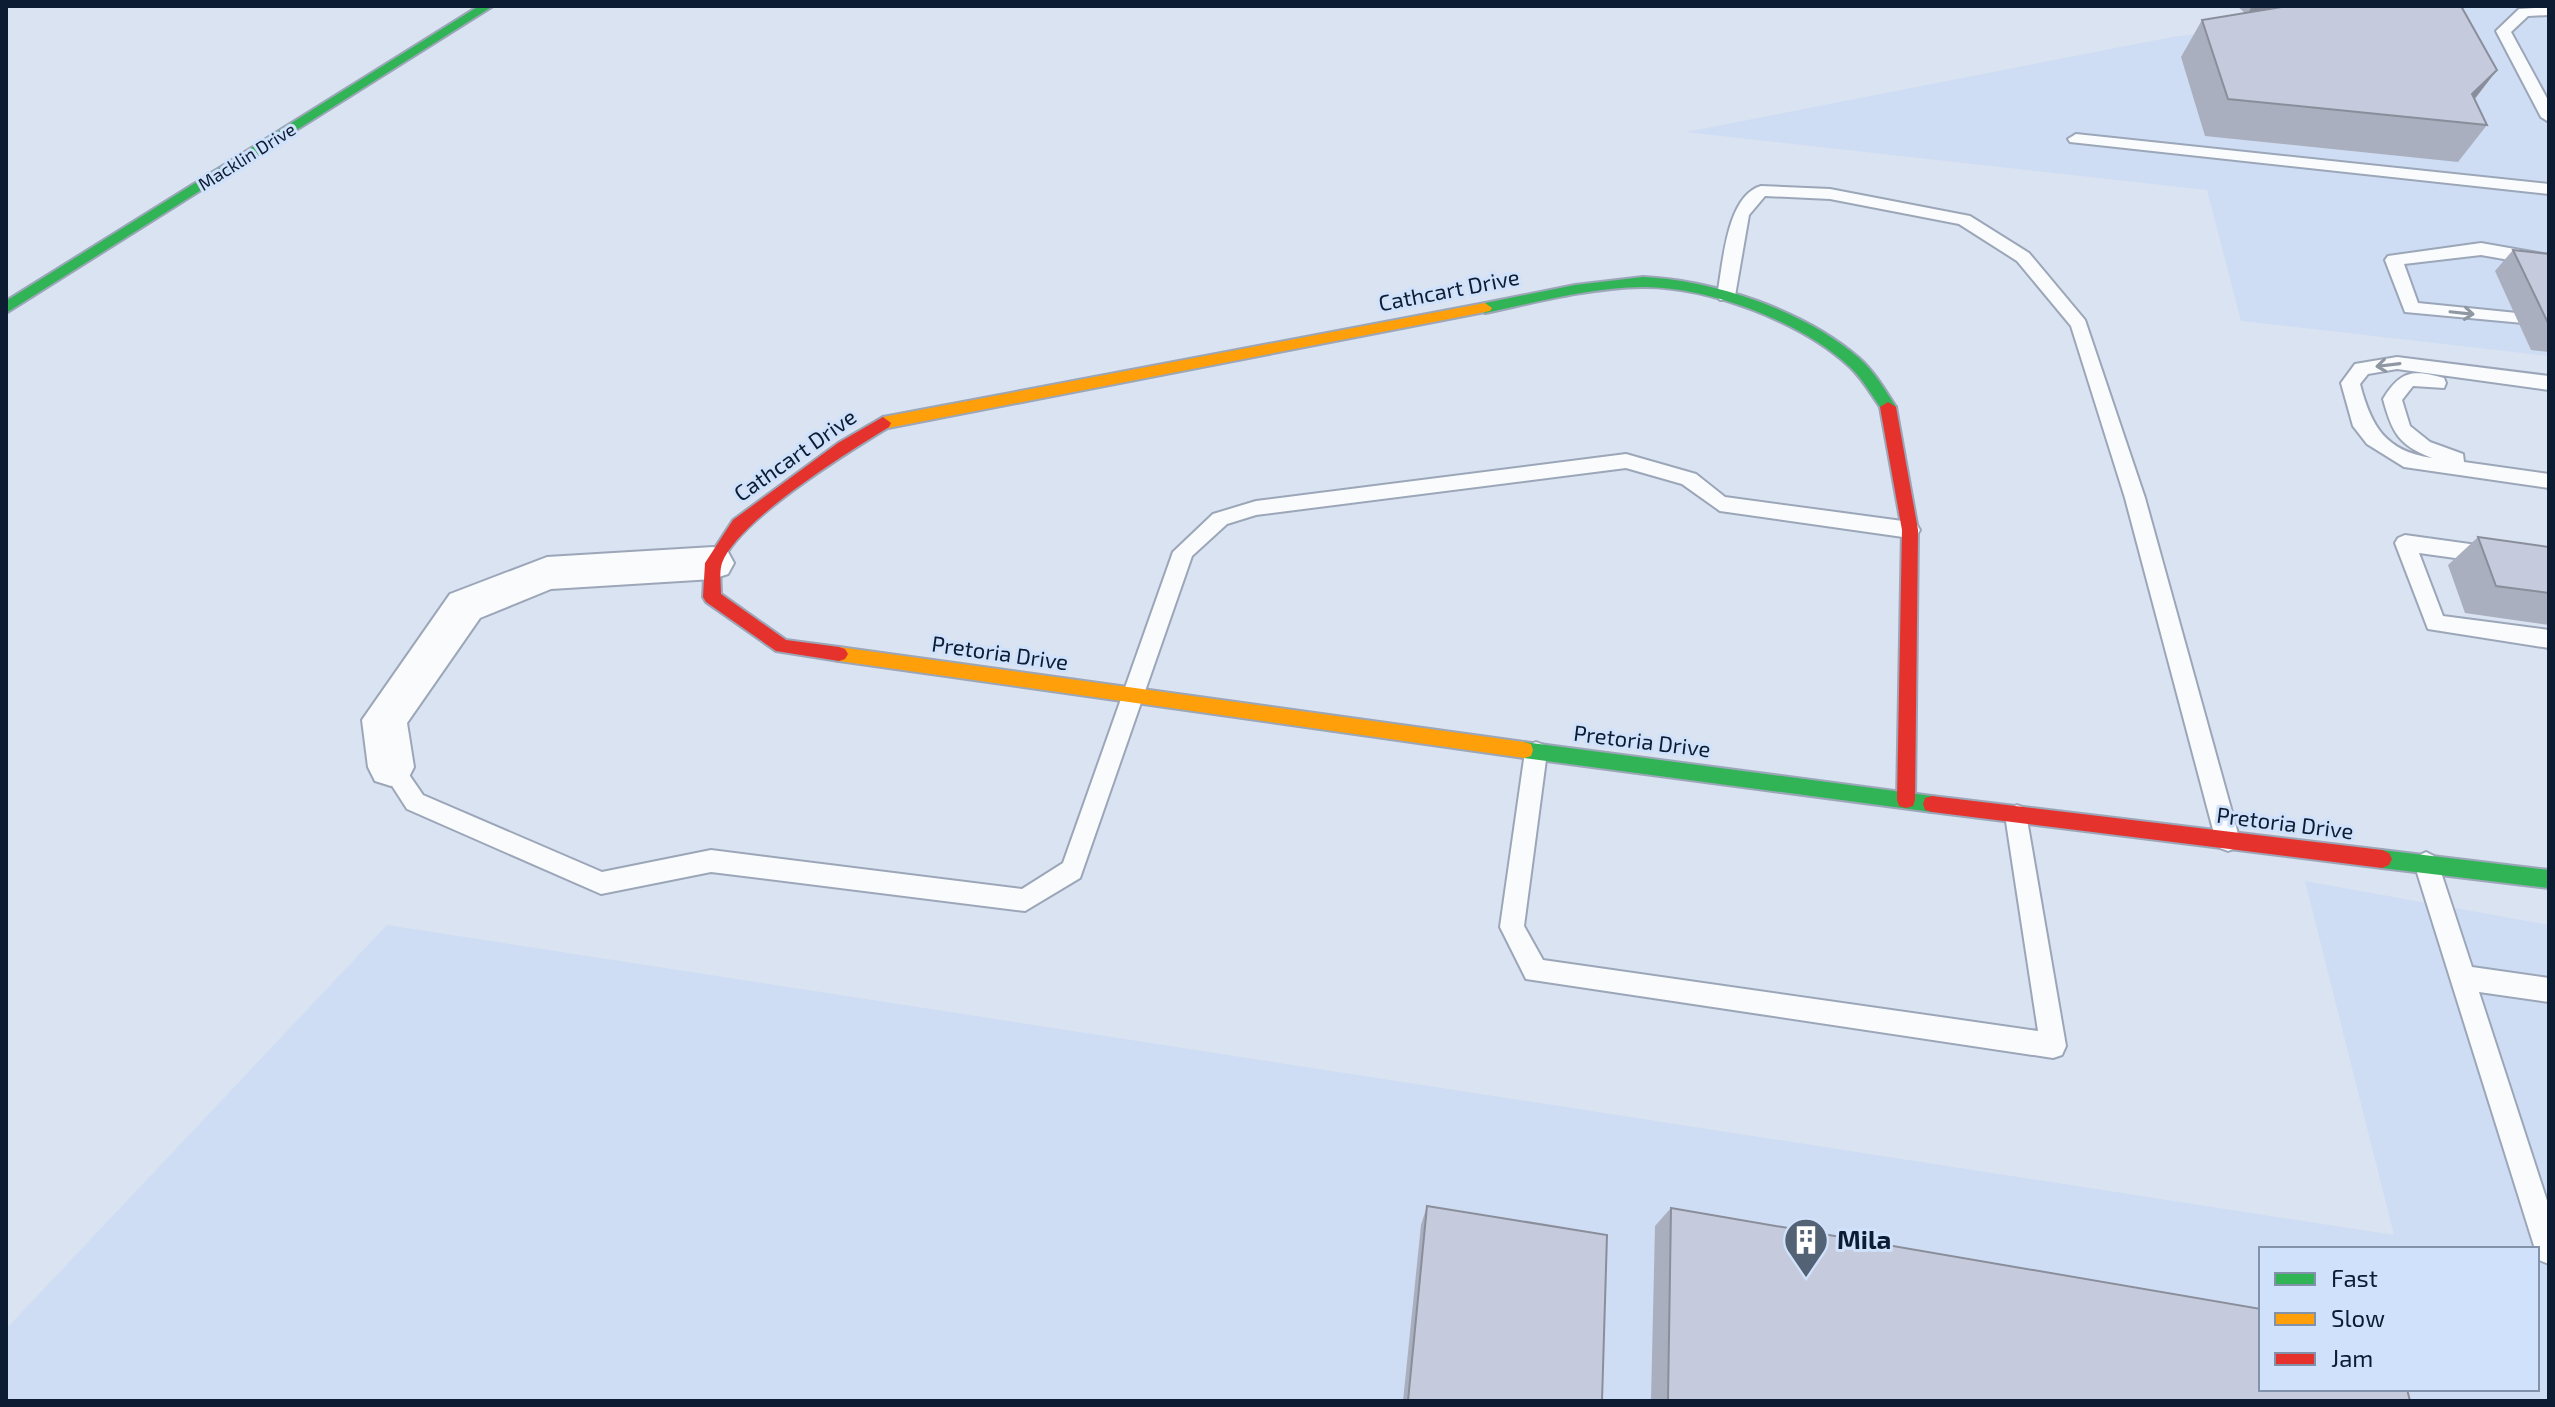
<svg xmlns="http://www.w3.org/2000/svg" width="2555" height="1407" font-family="'Exo 2',sans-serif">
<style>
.built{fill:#ceddf3;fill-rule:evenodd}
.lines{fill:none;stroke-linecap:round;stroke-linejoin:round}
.lane-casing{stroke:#9ba6b8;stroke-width:4}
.street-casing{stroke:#9ba6b8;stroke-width:4}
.fast-casing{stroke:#9ba6b8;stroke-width:4}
.slow-casing{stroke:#9ba6b8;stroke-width:4}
.jam-casing{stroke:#9ba6b8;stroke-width:4}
.lane{fill:#f9fbfd;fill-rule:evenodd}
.street{fill:#f9fbfd;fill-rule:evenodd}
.fast{fill:#30b455;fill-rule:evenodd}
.slow{fill:#ff9f0a;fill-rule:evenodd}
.jam{fill:#e5322d;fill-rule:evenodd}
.wall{fill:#a9afbe}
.shaded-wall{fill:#8a8e9b}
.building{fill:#c5cbdd;stroke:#8a8e9b;stroke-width:2}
.oneway{stroke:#8e97a2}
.labels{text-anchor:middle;stroke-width:6;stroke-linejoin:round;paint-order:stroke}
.far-street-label{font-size:18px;fill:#0c1c33;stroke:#d0e1fb}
.street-label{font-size:22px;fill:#0c1c33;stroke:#d0e1fb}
.near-poi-label{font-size:26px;font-weight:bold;fill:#0c1c33;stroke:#d0e1fb;text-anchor:start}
</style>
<rect width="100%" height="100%" fill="#dae3f1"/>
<g class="built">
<path d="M2439,6H2549V356L2241,321L2207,190L1686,132L2172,37Z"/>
<path d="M2305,881L2549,925V1401H6V1329L387,925L2394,1235ZM2261,1249H2537V1389H2261Z"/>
</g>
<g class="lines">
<g class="lane-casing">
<g id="lane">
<path d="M2549,7V15L2528,16L2511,32L2549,102V122L2541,117L2496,31L2519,9Z"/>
<path d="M2076,134L2549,184V194L2070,142L2068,139Z"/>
<path d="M1761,186L1830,189L1970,216L2029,253L2085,320L2145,498L2240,841L2236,848L2228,851L2220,848L2216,841L2125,498L2071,326L2017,261L1959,224L1830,199L1765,196L1749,215L1735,296L1732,300H1720L1717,296C1723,265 1726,196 1761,186Z"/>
<path d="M2481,243L2549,255V267L2481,255L2404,264L2418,303L2517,313L2523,315L2526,319L2523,323L2405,312L2385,260L2388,256Z"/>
<path d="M2397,357L2549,376V390L2397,369L2368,374L2360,384C2371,426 2385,451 2432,458C2398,445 2392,432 2383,399C2400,371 2412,369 2444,378L2446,383L2444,388L2413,386L2402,400L2410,426L2430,442L2463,454L2464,462L2549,474V488L2404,467L2367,444L2353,426L2341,383L2355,364Z"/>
<path d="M1626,454L1696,474L1725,497L1910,522L1917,525L1920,530L1917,535L1910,538L1720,511L1682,484L1626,468L1256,515L1227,524L1192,556L1080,878L1025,911L711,872L601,894L407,809L380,767L383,760L391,757L399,760L423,795L602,872L711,850L1022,889L1063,863L1173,552L1213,514L1256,501Z"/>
<path d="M2405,535L2549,555V571L2419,553L2443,616L2549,630V648L2428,629L2395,543L2398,538Z"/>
<path d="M1536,742L1544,745L1547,752L1524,926L1543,960L2038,1031L2005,815L2009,808L2017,805L2025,808L2066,1046L2062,1055L2053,1058L1526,979L1500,927L1525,752L1528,745Z"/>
<path d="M2426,852L2434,856L2438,863L2472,967L2549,978V1002L2479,992L2549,1207V1264L2539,1260L2535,1249L2414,863L2418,856Z"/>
</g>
</g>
<g class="street-casing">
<path id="street" d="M713,547L728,552L734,563L728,574L713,579L551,589L480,618L407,723L414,767L407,781L391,786L375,781L368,767L362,720L450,594L547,557Z"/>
</g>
<g class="fast-casing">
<g id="fast">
<path d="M479,6H493L6,313V301Z"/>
<path d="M1643,277C1714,280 1805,311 1859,358C1874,371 1885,390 1896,407L1893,411H1883C1872,396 1863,379 1850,367C1802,322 1707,286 1642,287C1589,288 1537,302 1485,313L1478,308L1485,303L1575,285Z"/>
<path d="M1524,742L1932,796L1939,798L1941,804L1939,810L1932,812L1524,758L1517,756L1515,750L1517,744Z"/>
<path d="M2382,850L2549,870V888L2382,868L2375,865L2372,859L2375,853Z"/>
</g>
</g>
<g class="slow-casing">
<g id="slow">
<path d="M1485,303L1492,308L1490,311L883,429L875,423L883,417Z"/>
<path d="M839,647L1524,742L1531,744L1533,750L1531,756L1524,758L839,661L833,659L830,654L833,649Z"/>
</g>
</g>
<g class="jam-casing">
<g id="jam">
<path d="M1888,402L1896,407L1918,530L1915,800L1913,806L1906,808L1899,806L1897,800L1902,530L1880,407Z"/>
<path d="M883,417L891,423L889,427C848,452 737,521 722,563C719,572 721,585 721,594L786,640L839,647L845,649L848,654L845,659L839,661L776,651L706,602L703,597L705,563L733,520L838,443Z"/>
<path d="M1932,796L2382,850L2389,853L2392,859L2389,865L2382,868L1932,812L1925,810L1923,804L1925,798Z"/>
</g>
</g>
<use href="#lane" class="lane"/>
<use href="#street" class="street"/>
<use href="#fast" class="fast"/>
<use href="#slow" class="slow"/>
<use href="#jam" class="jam"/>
</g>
<g class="wall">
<path d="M2237,6H2461L2497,70L2475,99L2487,125L2458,162L2205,136L2181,57L2202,20L2245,13Z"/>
<path d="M2513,250L2549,254V352L2531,350L2495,271Z"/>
<path d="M2478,537L2549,547V625L2465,613L2448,565Z"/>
<path d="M1427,1206L1602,1401H1403L1421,1225Z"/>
<path d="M1671,1208L2410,1401H1651L1655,1226Z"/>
</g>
<g class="shaded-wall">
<path d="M2252,6H2311L2247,15Z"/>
<path d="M2497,70L2468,107L2472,94Z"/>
</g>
<g class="building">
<path d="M2288,6H2461L2497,70L2472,94L2487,125L2228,99L2202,20Z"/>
<path d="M2513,250L2549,254V325Z"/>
<path d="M2478,537L2549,547V593L2496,586Z"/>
<path d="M1427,1206L1607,1235L1602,1401H1408Z"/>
<path d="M1671,1208L2261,1309V1389H2407L2410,1401H1668Z"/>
</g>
<defs><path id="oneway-shaft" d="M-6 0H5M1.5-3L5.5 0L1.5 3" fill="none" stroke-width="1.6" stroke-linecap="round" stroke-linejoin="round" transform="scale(2)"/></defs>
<g class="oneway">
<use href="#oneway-shaft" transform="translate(2462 313) rotate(6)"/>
<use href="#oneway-shaft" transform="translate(2388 365) rotate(173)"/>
</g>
<defs>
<g id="building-pin" transform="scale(2.3)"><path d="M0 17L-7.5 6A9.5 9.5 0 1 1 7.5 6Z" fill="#546276" stroke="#d0e1fb"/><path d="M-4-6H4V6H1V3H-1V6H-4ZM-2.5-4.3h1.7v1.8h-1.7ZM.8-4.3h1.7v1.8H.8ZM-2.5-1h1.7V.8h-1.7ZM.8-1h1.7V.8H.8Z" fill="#fff"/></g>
</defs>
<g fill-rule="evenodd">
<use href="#building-pin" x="1806" y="1240"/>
</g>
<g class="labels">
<g class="far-street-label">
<text transform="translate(247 157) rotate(-32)" y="6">Macklin Drive</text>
</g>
<g class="street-label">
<text transform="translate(1449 290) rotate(-11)" y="8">Cathcart Drive</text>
<text transform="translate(795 455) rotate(-35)" y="8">Cathcart Drive</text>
<text transform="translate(1000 653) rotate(8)" y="8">Pretoria Drive</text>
<text transform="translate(1642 741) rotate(7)" y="8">Pretoria Drive</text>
<text transform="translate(2285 823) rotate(7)" y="8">Pretoria Drive</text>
</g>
<g class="near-poi-label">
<text x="1837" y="1249">Mila</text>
</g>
</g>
<rect width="2555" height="1407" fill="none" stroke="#0c1c33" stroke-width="16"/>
<rect x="2259" y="1247" width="280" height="144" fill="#d0e1fb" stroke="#8292ab" stroke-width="2"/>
<rect x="2275" y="1273" width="40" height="12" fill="#30b455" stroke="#8292ab" stroke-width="2"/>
<text x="2331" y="1287" font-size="24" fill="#0c1c33">Fast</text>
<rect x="2275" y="1313" width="40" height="12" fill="#ff9f0a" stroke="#8292ab" stroke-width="2"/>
<text x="2331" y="1327" font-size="24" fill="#0c1c33">Slow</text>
<rect x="2275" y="1353" width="40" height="12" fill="#e5322d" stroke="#8292ab" stroke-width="2"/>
<text x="2331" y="1367" font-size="24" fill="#0c1c33">Jam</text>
</svg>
